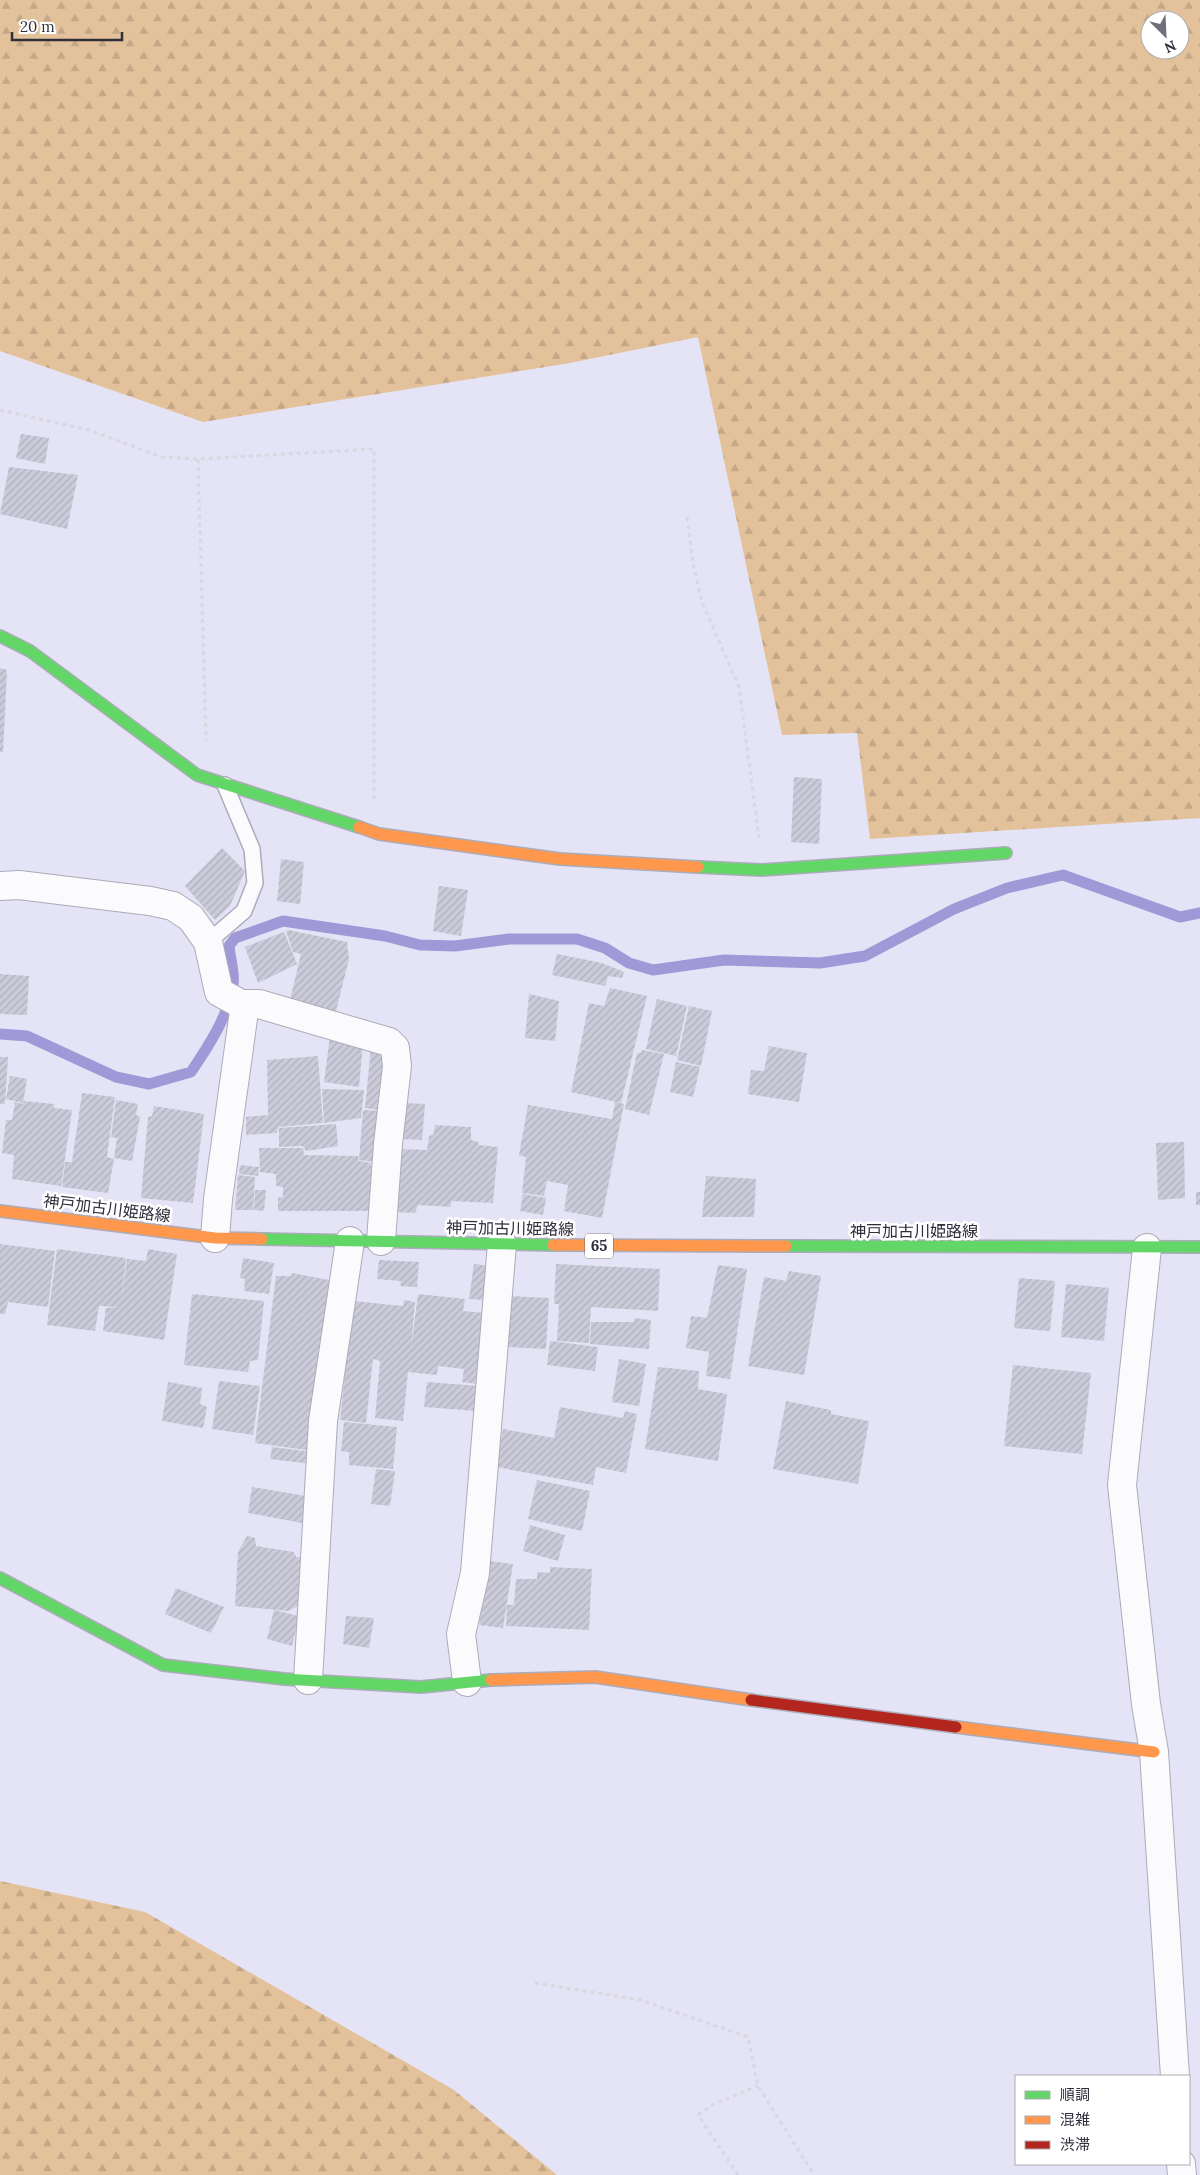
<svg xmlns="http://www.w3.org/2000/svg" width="1200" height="2175" font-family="Lora,'Noto Sans JP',serif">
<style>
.forest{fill:url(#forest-firs);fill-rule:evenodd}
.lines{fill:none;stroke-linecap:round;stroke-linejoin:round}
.stream{stroke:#a198d8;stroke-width:11}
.building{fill:url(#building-hatch)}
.lane-casing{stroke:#acabb9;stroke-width:18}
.street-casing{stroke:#acabb9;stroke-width:30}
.fast-casing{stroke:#acabb9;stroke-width:14}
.slow-casing{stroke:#acabb9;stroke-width:14}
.jam-casing{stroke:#acabb9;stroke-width:14}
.path{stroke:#d8d8de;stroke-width:3;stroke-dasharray:4 4;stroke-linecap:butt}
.lane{stroke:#fbfbfe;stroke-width:15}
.street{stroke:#fbfbfe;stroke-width:28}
.fast{stroke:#63d668;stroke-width:11}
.slow{stroke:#ff974d;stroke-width:11}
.jam{stroke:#b3261e;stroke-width:11}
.labels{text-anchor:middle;stroke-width:5;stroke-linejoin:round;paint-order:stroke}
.shield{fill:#fff;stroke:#6d6d76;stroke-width:1}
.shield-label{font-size:15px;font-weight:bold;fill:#2f2e3b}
.street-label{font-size:16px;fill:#2f2e3b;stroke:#fff}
</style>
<defs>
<pattern id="forest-firs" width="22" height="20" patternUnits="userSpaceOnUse" patternTransform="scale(1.25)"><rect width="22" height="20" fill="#e3c29b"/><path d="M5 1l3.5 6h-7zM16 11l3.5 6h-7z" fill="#c3a786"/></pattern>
<pattern id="building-hatch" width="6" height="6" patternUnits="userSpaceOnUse" patternTransform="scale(1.25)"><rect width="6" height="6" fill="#cccbda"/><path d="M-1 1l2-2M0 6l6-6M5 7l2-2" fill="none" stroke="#b0afbc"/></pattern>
</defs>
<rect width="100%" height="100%" fill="#e5e4f7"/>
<g class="forest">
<path d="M0,0H1200V818L870,839L857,733L782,735L698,337L570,363L203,422L0,351ZM1150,20H1180V50H1150Z"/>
<path d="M0,1881L145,1912L454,2090L557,2175H0Z"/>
</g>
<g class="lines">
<path class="stream" d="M0,1034L27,1036L116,1077L149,1084L191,1072C208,1047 229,1015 233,985C235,973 230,958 229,946L235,938L283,921L385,936L420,945L455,946L509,939H577L605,948L629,963L653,970L724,960L820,963L865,956L954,909L1007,888L1063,875L1180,917L1200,913"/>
</g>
<g class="building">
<path d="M21,434L49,438L45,464L16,458Z"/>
<path d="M9,467L78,475L67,529L0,514Z"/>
<path d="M0,668L7,670L3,752H0Z"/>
<path d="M794,777L822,779L819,844L791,842Z"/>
<path d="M222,848L245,871L230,906L215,920L185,886Z"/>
<path d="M281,859L304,862L300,904L277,901Z"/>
<path d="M439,886L468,890L461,936L433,931Z"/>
<path d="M288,930L347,942L349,959L335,1015L289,1004L301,954L293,952L286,931Z"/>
<path d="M284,932L297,964L258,983L245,947Z"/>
<path d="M557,954L602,963L624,972L622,978L608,976L605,986L552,975Z"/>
<path d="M0,974L29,976L27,1015L0,1014Z"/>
<path d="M610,988L647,996L621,1103L571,1092L589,1003L604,1006Z"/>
<path d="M529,994L559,1001L555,1041L525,1038Z"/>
<path d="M657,999L687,1006L676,1056L646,1049Z"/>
<path d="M689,1006L712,1011L701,1066L677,1060Z"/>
<path d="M330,1036L363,1044L359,1087L324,1082Z"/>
<path d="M769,1046L807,1053L799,1102L748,1094L751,1070L764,1071Z"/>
<path d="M371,1047L386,1053L381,1110L365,1108Z"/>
<path d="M642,1050L664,1054L649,1115L625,1109L637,1053H641Z"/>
<path d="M318,1056L323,1123L278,1127L277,1133L246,1135V1117L268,1115L267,1060Z"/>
<path d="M0,1057H8L5,1104H0Z"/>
<path d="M676,1062L700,1067L693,1097L670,1092Z"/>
<path d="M10,1076L27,1079L23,1103L6,1099Z"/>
<path d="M322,1089L364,1090L361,1118L324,1123Z"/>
<path d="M82,1093L115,1097L107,1157L114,1159L108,1193L62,1187L65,1162H72Z"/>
<path d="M116,1100L138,1104L136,1115L140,1117L132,1161L114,1158L117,1138L111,1137Z"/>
<path d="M24,1101L54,1104V1108L72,1110L61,1186L12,1179L14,1155L2,1153L6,1120H12L15,1102L23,1104L22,1108Z"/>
<path d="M615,1102L624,1104L602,1218L564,1211L568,1185L547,1181L544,1196L522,1193L526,1157L519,1155L528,1105L612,1119Z"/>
<path d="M405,1103L425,1104L422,1140L402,1139Z"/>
<path d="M154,1106L204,1114L193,1203L141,1198L148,1117L152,1116Z"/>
<path d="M363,1110L381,1111L376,1162L359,1160Z"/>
<path d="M336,1124L338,1146L306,1151L303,1146L279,1147V1128Z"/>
<path d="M435,1125L471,1127V1140L478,1142L479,1145L498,1147L493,1203L452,1201L450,1207L418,1205L415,1213L394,1212L399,1149L427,1150L429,1136L433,1135Z"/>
<path d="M1184,1142L1185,1198L1158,1200L1156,1143Z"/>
<path d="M259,1148H303L304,1155L358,1156L359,1163V1161L371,1163V1211H278V1198L283,1197V1187L276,1186V1174L260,1172Z"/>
<path d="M240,1165L259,1167L258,1176L239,1174Z"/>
<path d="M238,1175L255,1177L253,1210H235Z"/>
<path d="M706,1176L756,1179L754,1217H702Z"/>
<path d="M255,1190H266L264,1211L254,1210Z"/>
<rect x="1196" y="1192" width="4" height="13"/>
<path d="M523,1194L546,1198L543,1215L520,1211Z"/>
<path d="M0,1244L55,1251L48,1307L8,1302L5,1314H0Z"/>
<path d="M57,1249L126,1258L121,1302L127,1259L146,1261L148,1249L177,1254L164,1340L103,1331L106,1308L120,1307L99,1306L95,1331L47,1325Z"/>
<path d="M243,1258L274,1263L269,1294L244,1291L245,1279L240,1278Z"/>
<path d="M379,1260L419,1262L417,1287L400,1286L401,1281L377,1279Z"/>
<path d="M474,1264L489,1266L483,1300L469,1299Z"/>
<path d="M556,1264L660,1269L658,1311L591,1307L589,1343L557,1341L559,1304H554Z"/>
<path d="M718,1265L747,1269L730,1379L706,1376L709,1352L686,1348L691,1316L707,1318Z"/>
<path d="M789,1271L821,1276L804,1375L748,1366L764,1277L786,1281Z"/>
<path d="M292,1273L329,1280L331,1274L314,1451L255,1443L276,1276H291Z"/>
<path d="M1019,1278L1055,1281L1050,1331L1014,1328Z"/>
<path d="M1066,1284L1109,1288L1104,1341L1061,1337Z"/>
<path d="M192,1294L264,1301L258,1360L250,1361L248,1372L184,1365Z"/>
<path d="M418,1294L465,1299L463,1311L485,1313L477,1384L462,1382L464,1369L438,1366L437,1375L408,1372L403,1421L375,1418L380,1361L373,1359L366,1423L340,1420L353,1301L403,1306L404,1300L415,1302L411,1349Z"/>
<path d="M509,1296L549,1298L546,1349L506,1347Z"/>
<path d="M634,1318L651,1320L649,1349L590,1344L591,1322H634Z"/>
<path d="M550,1341L598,1347L595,1371L547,1365Z"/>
<path d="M619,1359L646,1364L639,1406L612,1402Z"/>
<path d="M1013,1365L1091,1373L1082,1454L1004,1446Z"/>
<path d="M658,1367L699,1371L698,1389L727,1394L718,1461L645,1449Z"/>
<path d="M219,1381L260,1386L253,1435L212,1429Z"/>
<path d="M168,1382L202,1388L200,1404L207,1407L203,1428L162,1421Z"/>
<path d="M427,1382L479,1386L477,1411L424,1407Z"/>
<path d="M786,1401L831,1410V1414L869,1421L858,1484L773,1469Z"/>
<path d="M560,1407L623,1418L625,1411L637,1414L626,1473L596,1467L593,1485L496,1467L503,1429L554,1438Z"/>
<path d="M344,1422L397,1427L393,1469L349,1465V1452L341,1451Z"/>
<path d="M272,1447L313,1452L312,1464L270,1459Z"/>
<path d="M376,1469L395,1471L390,1506L371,1504Z"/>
<path d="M537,1480L590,1491L582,1531L528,1519Z"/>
<path d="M252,1487L306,1496L302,1523L248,1513Z"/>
<path d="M530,1525L565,1535L558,1561L523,1551Z"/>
<path d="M247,1536L255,1538L256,1546L294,1552L296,1557H302L298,1606L288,1611L235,1606L238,1552Z"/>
<path d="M489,1561L513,1564L503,1628L479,1625Z"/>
<path d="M550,1567L592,1569L589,1630L506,1626L507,1605H514L516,1579H537V1572L550,1573Z"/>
<path d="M176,1588L224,1607L211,1633L165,1614Z"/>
<path d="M274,1610L299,1616L292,1646L267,1639Z"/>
<path d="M346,1616L374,1618L369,1648L343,1644Z"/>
</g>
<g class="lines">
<g class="lane-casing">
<path id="lane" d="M208,942L244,911L255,883L252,849L225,785"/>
</g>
<g class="street-casing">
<g id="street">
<path d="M0,886L19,885L150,901L173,906L191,918L208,942L219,992L241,1004H259L389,1042L395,1048L397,1066L388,1144L381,1241"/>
<path d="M215,1238L218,1199L245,1004"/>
<path d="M1147,1248L1122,1485L1146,1704L1154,1752L1175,2076"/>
<path d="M308,1680L323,1421L350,1241"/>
<path d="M467,1682L461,1634L475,1573L502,1244"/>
<path d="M1181,2164L1182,2175"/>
</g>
</g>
<g class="fast-casing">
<g id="fast">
<path d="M0,636L30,651L197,775L359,827"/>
<path d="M698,867L762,870L1006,853"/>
<path d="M262,1239L553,1245"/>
<path d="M786,1246L1200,1247"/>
<path d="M0,1578L163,1665L284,1679L421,1687L491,1680"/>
</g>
</g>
<g class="slow-casing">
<g id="slow">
<path d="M359,827L379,834L560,859L698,867"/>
<path d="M0,1211L215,1238L262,1239"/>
<path d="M553,1245L786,1246"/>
<path d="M491,1680L595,1677L751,1700"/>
<path d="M956,1727L1154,1752"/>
</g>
</g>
<g class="jam-casing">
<path id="jam" d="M751,1700L956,1727"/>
</g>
<g class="path">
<path d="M0,410L89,430L162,457L198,459L374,449V799"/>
<path d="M198,459L206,740"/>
<path d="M687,517L693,563L702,602L739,687L759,838"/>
<path d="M535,1983L641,2000L748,2037L758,2086L814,2175"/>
<path d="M738,2175L698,2115L714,2104L758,2086"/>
</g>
<use href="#lane" class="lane"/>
<use href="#street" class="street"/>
<use href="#fast" class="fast"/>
<use href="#slow" class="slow"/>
<use href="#jam" class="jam"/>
</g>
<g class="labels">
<rect class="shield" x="585" y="1233.5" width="28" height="25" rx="4"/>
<g class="shield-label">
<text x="599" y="1251">65</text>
</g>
<g class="street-label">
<text transform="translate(107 1208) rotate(7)" y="6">神戸加古川姫路線</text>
<text transform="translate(510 1228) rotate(1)" y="6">神戸加古川姫路線</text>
<text x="914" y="1237">神戸加古川姫路線</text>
</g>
</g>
<rect x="1015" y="2075" width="175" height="90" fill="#ffffff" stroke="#acabb1"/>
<rect x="1025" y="2091" width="25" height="8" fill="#63d668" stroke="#acabb1"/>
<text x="1060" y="2100" font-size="15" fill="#2f2e3b">順調</text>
<rect x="1025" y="2116" width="25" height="8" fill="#ff974d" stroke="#acabb1"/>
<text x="1060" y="2125" font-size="15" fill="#2f2e3b">混雑</text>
<rect x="1025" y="2141" width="25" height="8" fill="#b3261e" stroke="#acabb1"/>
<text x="1060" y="2150" font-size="15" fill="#2f2e3b">渋滞</text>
<g transform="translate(1165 35) rotate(156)"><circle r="24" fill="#ffffff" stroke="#acabb1"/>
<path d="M0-4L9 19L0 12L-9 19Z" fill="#6f6e7d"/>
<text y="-8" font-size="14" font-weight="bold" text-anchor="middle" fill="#2f2e3b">N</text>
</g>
<path d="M12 32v8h110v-8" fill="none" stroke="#2f2e3b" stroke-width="2.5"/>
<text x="20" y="32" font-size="15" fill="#2f2e3b" stroke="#ffffff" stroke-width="4" paint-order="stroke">20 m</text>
</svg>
